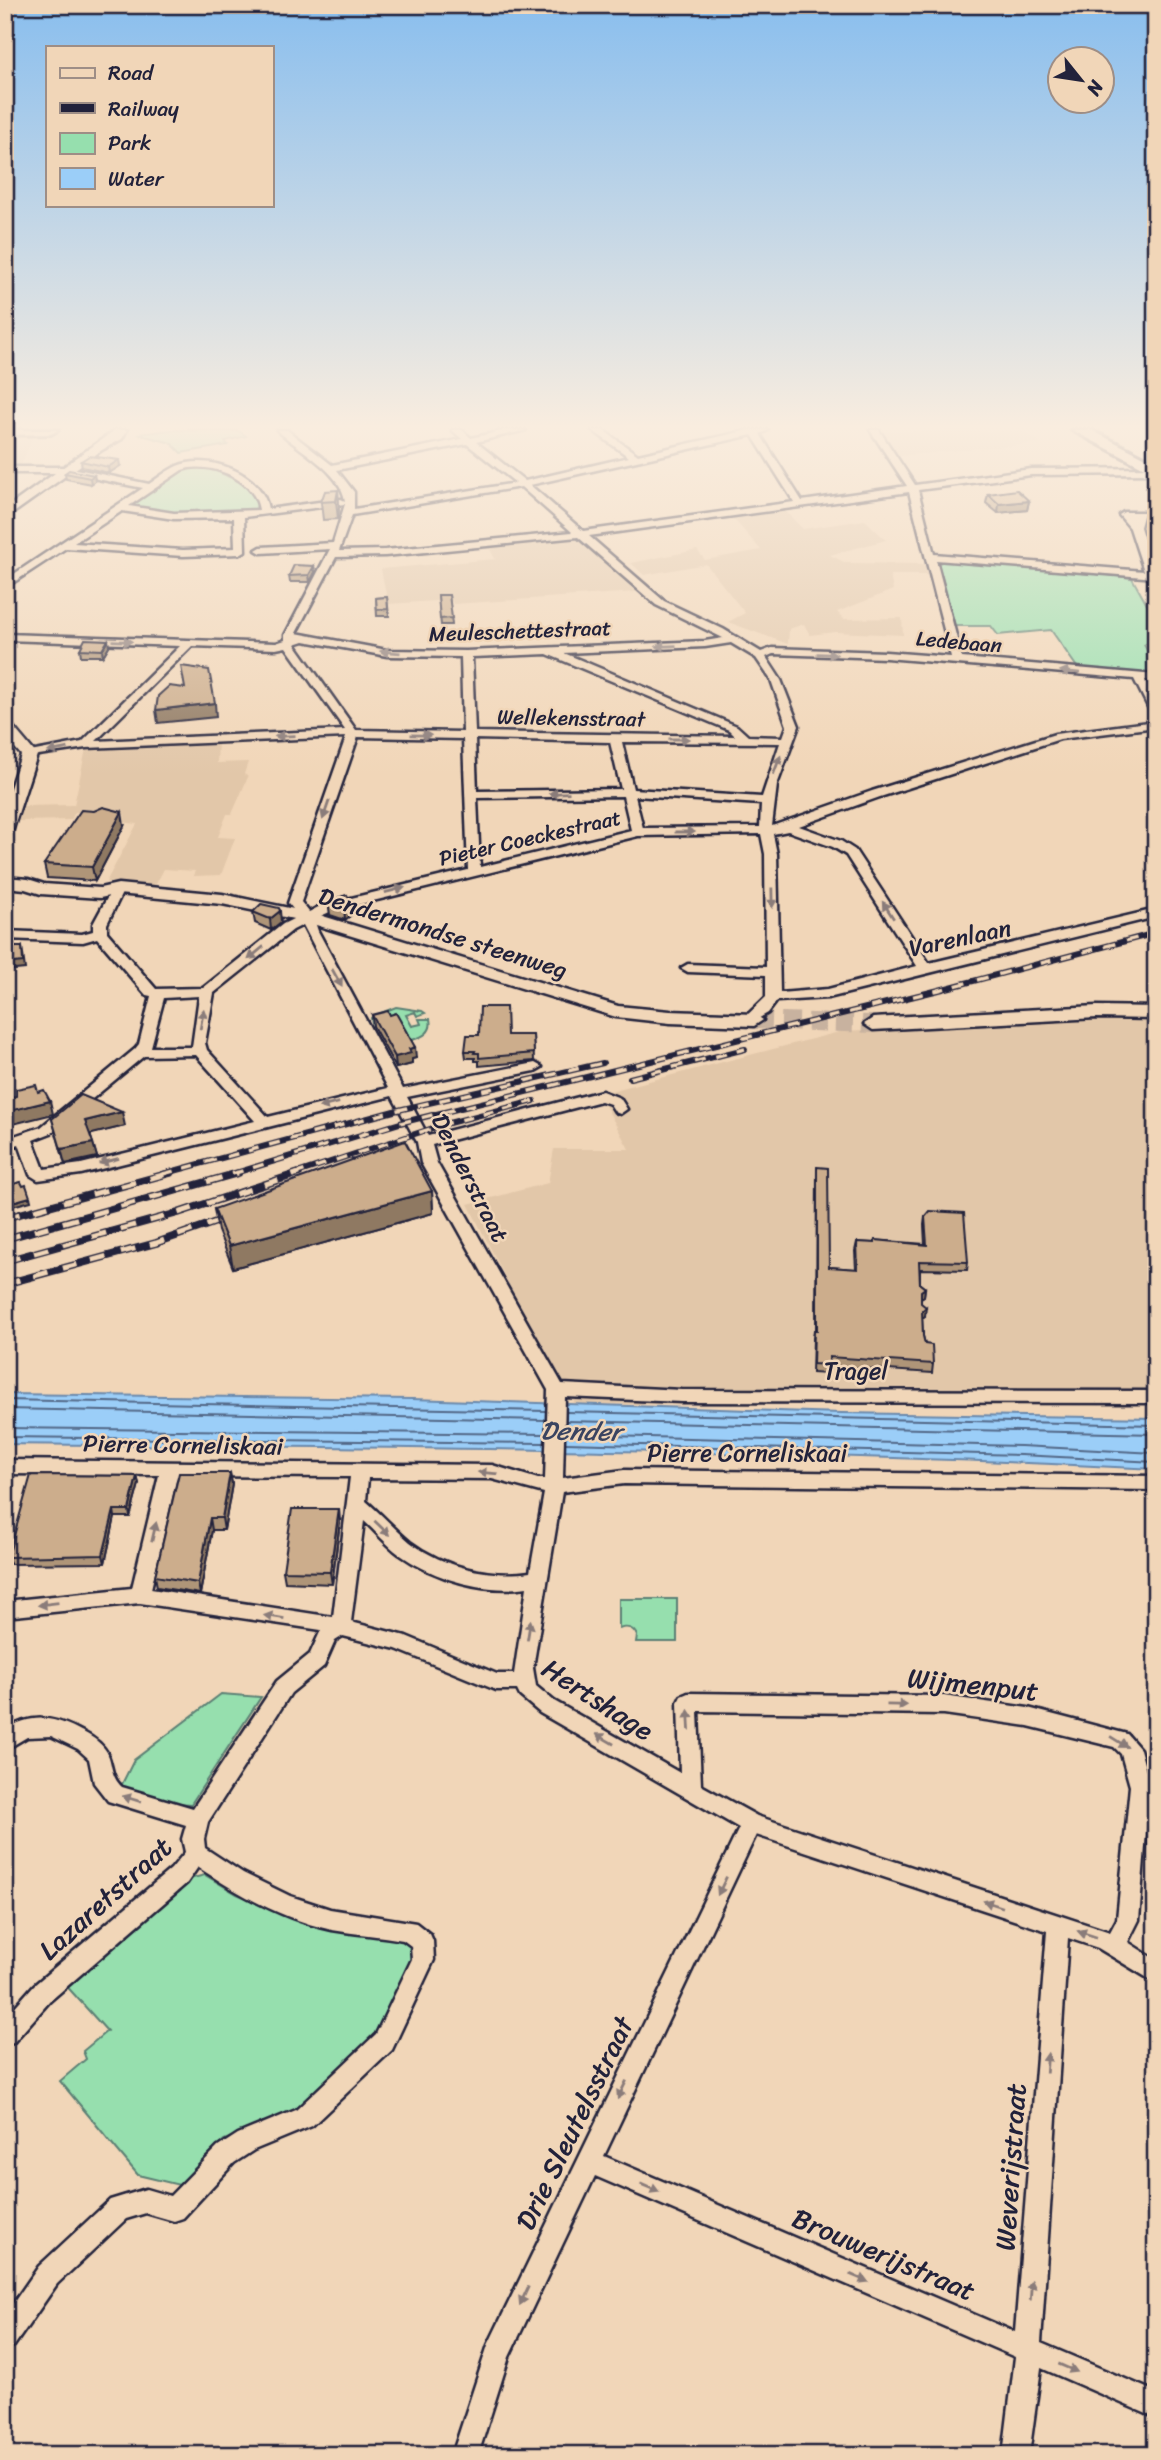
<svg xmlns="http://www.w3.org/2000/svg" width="1161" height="2460" font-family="Sriracha,sans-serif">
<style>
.built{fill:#e2c7a9}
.green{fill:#96dfae;stroke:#5c8074;stroke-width:2}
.water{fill:#9bcef8;stroke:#6b89ac;stroke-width:2}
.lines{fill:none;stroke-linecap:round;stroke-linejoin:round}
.shore{stroke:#526787;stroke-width:2}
.tertiary-tunnel{stroke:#c8b29f;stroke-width:18;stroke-dasharray:18 9;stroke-linecap:butt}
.minor-casing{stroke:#22223b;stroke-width:5}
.tertiary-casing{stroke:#22223b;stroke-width:5}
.primary-casing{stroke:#22223b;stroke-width:6}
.minor{fill:#f1d6b8;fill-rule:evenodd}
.tertiary{fill:#f1d6b8;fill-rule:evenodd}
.primary{fill:#f1d6b8;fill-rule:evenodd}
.rail-far1-casing{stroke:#22223b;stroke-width:6}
.rail-casing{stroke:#22223b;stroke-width:8}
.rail-far1{stroke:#f1d6b8;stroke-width:3.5;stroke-dasharray:11;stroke-linecap:butt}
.rail{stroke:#f1d6b8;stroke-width:5;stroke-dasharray:15;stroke-linecap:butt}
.wall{fill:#af9578;stroke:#22223b;stroke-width:2}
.shaded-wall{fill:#8f7962;stroke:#22223b;stroke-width:2}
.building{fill:#ccad8c;stroke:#22223b;stroke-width:2}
.oneway{fill:#8a7c7a}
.labels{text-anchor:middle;stroke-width:5;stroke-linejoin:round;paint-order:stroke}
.far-street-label{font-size:21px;fill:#22223b;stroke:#f1d6b8}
.street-label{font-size:24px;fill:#22223b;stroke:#f1d6b8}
.water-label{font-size:26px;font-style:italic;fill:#3a4461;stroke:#f1d6b8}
.near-street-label{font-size:28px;fill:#22223b;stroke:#f1d6b8}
</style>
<rect width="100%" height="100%" fill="#f1d6b8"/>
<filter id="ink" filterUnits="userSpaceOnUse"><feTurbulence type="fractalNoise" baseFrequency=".0143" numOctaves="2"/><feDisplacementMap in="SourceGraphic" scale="14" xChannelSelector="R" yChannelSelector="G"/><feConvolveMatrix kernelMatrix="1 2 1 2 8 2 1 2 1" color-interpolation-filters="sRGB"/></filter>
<g filter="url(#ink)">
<g class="built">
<path d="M881,431H1024L1041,443L899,456Z"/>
<path d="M5,434H34L20,468H5Z"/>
<path d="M783,509L803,529L865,520L886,540L830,555L846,563L924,564L928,575H890L893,590L837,612L844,619L902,618L903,635L835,632L810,635L804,624L789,629L788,644L728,622L745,613L706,564L644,575L631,563L697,550L705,560L761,550L731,516Z"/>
<path d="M577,538L636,592L453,604L451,600L388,604L381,569L495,559L488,545Z"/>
<path d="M218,742L217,763L248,762L244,774L248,777L232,814H227L218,837L235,838L221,875L193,876L195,871L164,869L155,886L106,882L137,824L122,822L125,815L75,812L71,820L18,821L23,806L74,805L86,749Z"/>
<path d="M1100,1018L1156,1019V1398L576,1405L549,1363L468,1204L548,1183L554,1149H629L599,1094L843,1031Z"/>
<path d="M1156,1717V1802L1151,1799L1142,1750Z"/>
</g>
<g class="green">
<path d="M171,430L239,431L246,436L225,441L228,445L181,453L171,443L138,434Z"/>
<path d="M206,466L246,485L260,503L253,511C213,513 171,517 132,506L184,468Z"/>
<path d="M949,560L1001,562L1132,578L1156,621V639L1144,645L1156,665V675L1079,670L1051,630L998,635L991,626H955L938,563Z"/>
<path d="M396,1007L422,1011L425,1013L417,1016L415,1012L406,1015L412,1026L421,1024L419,1019H430C433,1032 423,1037 412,1040L397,1020L373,1026L371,1018L373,1016Z"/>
<path d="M619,1599H677V1642H636L637,1636C634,1628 627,1626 619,1629Z"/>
<path d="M221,1694L261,1697L191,1804L161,1802L120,1788L134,1760Z"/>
<path d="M205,1875L237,1894L287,1915L400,1936L411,1944L415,1961L377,2041L299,2111L224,2140L179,2185L138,2175L60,2081L86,2059L83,2051L107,2031L63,1982L189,1879Z"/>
</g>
<path class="water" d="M5,1394L412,1399L842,1413L1156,1418V1469C773,1449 389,1448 5,1444Z"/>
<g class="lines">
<g class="shore">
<path d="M5,1400L546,1411"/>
<path d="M5,1409L545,1420"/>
<path d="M566,1412L1156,1425"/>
<path d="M566,1421L1156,1434"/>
<path d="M5,1428L545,1434"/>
<path d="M566,1435L1021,1446L1156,1453"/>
<path d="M5,1437L544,1443"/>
<path d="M566,1443L1021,1455L1156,1462"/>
</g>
<path class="tertiary-tunnel" d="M754,1020L873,1024"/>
<g class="minor-casing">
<path id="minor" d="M277,430H287L332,465L462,439L452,430H462L471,438L506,430H526L476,442L525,481L629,457L592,430H603L638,455L749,430H768L760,434L802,501L907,486L870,430H879L915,485L1031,469L1156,468V474L1031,475L918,490L934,554L1144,571L1130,528L1119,515L1124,512H1144L1140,527L1156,578L936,560L962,658L1156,675V681L1145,680L1156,700V714L1150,711L1134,679L886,658L773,654L766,657L781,680L799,726L777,785L772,826L872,791L1055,734L1156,721V727L1060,739L880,797L799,826L841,841L855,850L929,963L1156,909V917L828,998L777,1001L768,1013L749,1024L742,1020L766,997V975L688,972L681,968L688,964L766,967L765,854L761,834L638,836L332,911L314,919L318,931L403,1089L535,1063L542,1067L535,1071L407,1097L428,1136L602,1091L620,1098L627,1109L620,1114L615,1112L610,1104L601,1101L432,1145L437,1163L562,1384L682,1390L1156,1391V1403L682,1402L565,1397L563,1478L624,1470L1156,1476V1490L624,1484L562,1492L533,1668L536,1686L554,1701L680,1773L678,1702L681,1696L688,1693L944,1696L1028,1708L1127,1734L1140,1749L1150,1786L1139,1920L1128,1942L1156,1960V1983L1098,1948L1068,1938L1041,2343L1156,2392V2418L1041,2368L1029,2455H1003L1015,2357L595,2176L509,2357L478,2455H452L488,2345L739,1828L540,1713L520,1696L517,1690H496L396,1649L343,1636L335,1641L324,1666L291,1693L208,1822L204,1839L205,1848L243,1873L290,1896L330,1909L416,1923L430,1934L433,1941L434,1960L392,2050L312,2126L254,2150L234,2163L183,2218L174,2221L146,2213L126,2219L57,2284L14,2346L5,2350V2315L39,2266L110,2200L146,2189L170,2196L218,2147L238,2134L296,2110L376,2034L412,1959L411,1946L403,1940C380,1936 356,1934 332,1930C284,1920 238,1894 198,1867L187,1883L50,2001L13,2043L5,2046V2018L34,1985L171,1869L185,1852L182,1839L186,1825L108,1801L94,1783L89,1759L78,1749L51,1736L27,1737L5,1750V1730C31,1714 51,1716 77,1729C87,1734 97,1739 104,1748C114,1760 108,1774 122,1787L193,1808L277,1681L310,1654L321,1630L140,1603L5,1617V1601L132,1588L159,1475L5,1474V1460L492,1465L538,1479H545L548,1390L421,1163L417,1142L392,1096L81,1174L38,1180L30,1175L19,1144L5,1149V1139L41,1127L135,1049L139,1044L151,996L146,995L97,938L83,942L5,939V931L82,934L93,931V924L112,889L113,886H123L124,889L107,924V932L156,989L203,988L283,924L299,916L288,903L346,737L86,748L25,757V753L82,742L180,646L5,640V634L276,643L285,640V635L330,549L261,553L256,550L261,547L333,543L345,504L244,517L245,551L240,554L183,556L66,548L5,588V580L143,488L67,473H5V467H67L149,484C158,478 168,470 177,466C208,453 263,473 268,509L341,499L345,501C342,472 298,450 277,430ZM752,435L794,502L583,531L530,485ZM467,444L516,483L354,509V492L337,470ZM189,468C216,464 255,480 259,510L174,513L129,506L182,470ZM521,487L572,532L385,550L339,551L352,515ZM909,492L951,657L886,652L772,648L761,652L723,629L664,601L589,536ZM122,511L174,519L234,518L235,548L183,550L74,543ZM578,537L656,605L723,638L705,641L466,651L387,650L296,633L336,557L385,556ZM304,641L387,656L461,657L463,732L356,730L295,644ZM731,643L756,658L771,680L787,726L783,737L748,736L737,726L564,653L705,647ZM192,646L276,649L286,647L345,730L96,741ZM547,654L729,730L735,736L475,732L472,657ZM358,737L463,739L468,870L322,905L309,912L301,902ZM475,739L610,742L621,789L477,791ZM622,742L780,743L762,797L633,789ZM623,796L631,830L480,867L477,798ZM635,796L761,804L760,827L643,828ZM788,831L833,847L846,855L917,966L828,989L780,993L777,854L773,834ZM303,925L388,1088L268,1117L207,1050L205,1043L214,993L293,930ZM199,996L192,1047H151L164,998ZM196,1055L255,1121L81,1164L44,1169L33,1140L51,1133L144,1056ZM177,1476L350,1477L333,1617L151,1589ZM368,1478L492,1479L544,1493L530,1572C490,1578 443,1567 410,1542C395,1529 381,1514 366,1501ZM364,1521C375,1531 387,1545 399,1554C434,1579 485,1594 527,1587L514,1674H497L406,1636L351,1622ZM698,1711L944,1714L1028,1726L1114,1747L1121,1754L1130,1786L1117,1919L1110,1932L757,1816L701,1785ZM756,1835L1047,1931L1015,2332L604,2156Z"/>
</g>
<g class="tertiary-casing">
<g id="tertiary">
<path d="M115,430H127L122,439L102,450L5,519V509Z"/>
<path d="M5,722L10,723L37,755L13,829L5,834V803L21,755L5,736Z"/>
<path d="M5,877L28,879L44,884L100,888L118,884L222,894L313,913L618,1006L670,1011L754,1014L763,1020L754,1026L670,1023L616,1017L303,921L222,904L118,894L100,898L41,894L25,889L5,887Z"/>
<path d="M1097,1006L1156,1007V1019L1097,1018L873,1030L864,1024L873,1018Z"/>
</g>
</g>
<g class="primary-casing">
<g id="primary">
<path d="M5,430H58L51,434L5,435Z"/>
<path d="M1072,430H1091L1156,463V474Z"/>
</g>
</g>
<use href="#minor" class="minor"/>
<use href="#tertiary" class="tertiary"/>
<use href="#primary" class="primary"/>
<g class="rail-far1-casing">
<g id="rail-far1">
<path d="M630,1078L745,1049"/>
<path d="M163,1174L394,1111L603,1063"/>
<path d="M232,1174L400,1123L939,990L1156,933"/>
<path d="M294,1174L445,1124L534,1101"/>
</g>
</g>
<g class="rail-casing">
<g id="rail">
<path d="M5,1218L170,1173"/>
<path d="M5,1239L238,1173"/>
<path d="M5,1261L178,1213L299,1173"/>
<path d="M5,1284L156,1243L233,1216"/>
</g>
</g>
<use href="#rail-far1" class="rail-far1"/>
<use href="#rail" class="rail"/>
</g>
<g class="wall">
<path d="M81,461L120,466L109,473L82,467Z"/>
<path d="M65,473L94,475L95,481L91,484L66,479Z"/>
<path d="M338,490L339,507L338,519L323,520L321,502Z"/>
<path d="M988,494L1029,501L1027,510L998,513L986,503Z"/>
<path d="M314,566L315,572L310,582H290L289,576Z"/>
<path d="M1156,592V617L1149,607L1152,594H1155Z"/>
<path d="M438,595H449L452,625H441Z"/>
<path d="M387,597L389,616H377L376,598Z"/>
<path d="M109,646L103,656H81L80,649Z"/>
<path d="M124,826L95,881L47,878L44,864Z"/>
<path d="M347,895L351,915L345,920L330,915L328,901Z"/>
<path d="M253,912L281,922L271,930L255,923Z"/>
<path d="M372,1015L416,1058L412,1059V1064L396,1068L373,1026Z"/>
<path d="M507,1035H533L534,1061L479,1066V1061H475V1058H466L465,1051Z"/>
<path d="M52,1119L125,1126L90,1134L97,1157L65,1164Z"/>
<path d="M817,1167L829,1267L856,1269L855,1251L857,1242L874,1243L875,1240L925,1244L924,1225L925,1217L968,1262L967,1270L920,1269V1284L925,1288L924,1296L921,1298V1303L925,1316L922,1318L923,1336L925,1344L933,1364L932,1373L829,1366L828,1374L812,1373L813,1338L814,1330H816Z"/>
<path d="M432,1191L433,1213L233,1268L218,1231L214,1209Z"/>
<path d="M230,1473L232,1484L224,1530H212L200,1594L157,1587L155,1576Z"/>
<path d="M137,1476L139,1484L130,1517H115L105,1563L10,1564L8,1557Z"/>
<path d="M340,1521L332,1584L285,1582L283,1571Z"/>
</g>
<g class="shaded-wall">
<path d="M119,460L120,466L109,473L108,467Z"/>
<path d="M94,475L95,481L91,484L90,478Z"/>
<path d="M338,490L339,507L338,519L336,501Z"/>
<path d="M1029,501L1027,510L998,513L999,504Z"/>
<path d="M314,566L315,572L310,582L309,575Z"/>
<path d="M108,640L109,646L103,656L102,650Z"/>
<path d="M8,673L9,680L5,681V674Z"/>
<path d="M215,703L216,717L158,723L156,710Z"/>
<path d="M122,812L124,826L95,881L92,867Z"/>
<path d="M350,900L351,915L345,920L344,905Z"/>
<path d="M280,911L281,922L271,930L270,919Z"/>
<path d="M22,947L25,969L5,971V964Z"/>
<path d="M415,1047L416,1058L412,1059V1064L396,1068L395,1057L409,1049Z"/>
<path d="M50,1101L53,1114L5,1126V1112Z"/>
<path d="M122,1112L125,1126L88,1135L85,1121Z"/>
<path d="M93,1143L97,1157L65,1164L61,1149Z"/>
<path d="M432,1191L433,1213L233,1268L229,1246Z"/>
<path d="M30,1197L31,1201L5,1208V1204Z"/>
<path d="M925,1288L924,1296L919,1299L921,1291Z"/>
<path d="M926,1307L925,1316L920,1319L922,1311Z"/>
<path d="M230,1473L232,1484L224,1530L222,1518Z"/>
<path d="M137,1476L139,1484L130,1517L129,1510Z"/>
<path d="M339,1509L340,1521L332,1584L330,1572Z"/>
<path d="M114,1510L115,1517L105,1563L103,1555Z"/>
<path d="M210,1518L212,1530L200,1594L198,1583Z"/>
</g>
<g class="building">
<path d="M89,456L119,460L108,467L81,461Z"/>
<path d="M69,470L94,475L90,478L65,473Z"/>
<path d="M338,490L336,501L321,502L325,491Z"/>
<path d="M1017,490L1029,501L999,504L988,494Z"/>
<path d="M294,565L314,566L309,575L289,576Z"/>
<path d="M438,595H449L452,618L440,619Z"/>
<path d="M387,597L388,609L377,610L376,598Z"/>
<path d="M85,639L108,640L102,650L80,649Z"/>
<path d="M181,666L209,670L215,703L156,710L158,696L169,686L185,688Z"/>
<path d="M103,807L122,812L92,867L44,864L81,810L94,811Z"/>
<path d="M347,895L350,900L344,905L328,901Z"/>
<path d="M261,904L279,908L280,911L270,919L253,912Z"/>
<path d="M5,947H22L23,962L5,964Z"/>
<path d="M480,1007H506L507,1035H533L534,1053L479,1058V1053H474L475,1051H465L467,1035H479Z"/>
<path d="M388,1011L390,1015L396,1013L415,1047L409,1049L411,1053L395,1057L372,1015Z"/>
<path d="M36,1085L38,1092L44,1090L50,1101L5,1112V1098L16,1096V1089Z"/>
<path d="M81,1095L122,1112L85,1121L93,1143L61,1149L52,1119Z"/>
<path d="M405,1141L432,1191L229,1246L214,1209Z"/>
<path d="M817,1167L828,1168L829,1267L858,1269L857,1242L875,1243V1240L927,1245L925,1217L930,1211L964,1213L968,1262L919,1261L920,1284L925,1288L921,1291V1303L926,1307L922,1311L923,1336L925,1344L932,1345L933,1364L829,1357V1365L813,1364L814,1330H817Z"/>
<path d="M21,1182L23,1186L26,1185L30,1197L5,1204V1186Z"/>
<path d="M179,1473H230L222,1518H210L198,1583L155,1576Z"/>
<path d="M31,1475L137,1476L129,1510H114L103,1555L8,1557Z"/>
<path d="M292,1509H339L330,1572L283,1571Z"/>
</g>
<defs><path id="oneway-solid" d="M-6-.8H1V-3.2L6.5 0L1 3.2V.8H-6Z" transform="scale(1.75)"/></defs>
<g class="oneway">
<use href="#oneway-solid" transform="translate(122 641) rotate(2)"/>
<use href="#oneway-solid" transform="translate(666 646) rotate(178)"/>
<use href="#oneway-solid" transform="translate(390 652) rotate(-175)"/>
<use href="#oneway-solid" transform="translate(827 654) rotate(2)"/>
<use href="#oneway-solid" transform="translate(1070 672) rotate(-174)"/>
<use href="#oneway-solid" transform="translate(421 735) rotate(1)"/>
<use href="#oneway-solid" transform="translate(285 736) rotate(178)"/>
<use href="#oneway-solid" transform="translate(679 739)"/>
<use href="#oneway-solid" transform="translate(58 750) rotate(170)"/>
<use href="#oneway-solid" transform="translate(777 765) rotate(-69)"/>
<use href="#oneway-solid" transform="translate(559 793) rotate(178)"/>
<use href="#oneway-solid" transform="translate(326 810) rotate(109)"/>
<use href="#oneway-solid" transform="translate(685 832)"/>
<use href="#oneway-solid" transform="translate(395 890) rotate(-14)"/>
<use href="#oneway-solid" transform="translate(772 898) rotate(89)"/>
<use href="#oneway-solid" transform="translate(888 910) rotate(-123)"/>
<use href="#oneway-solid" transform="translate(256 953) rotate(140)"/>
<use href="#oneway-solid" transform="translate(337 978) rotate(61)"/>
<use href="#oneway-solid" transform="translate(202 1019) rotate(-80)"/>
<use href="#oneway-solid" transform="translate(329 1105) rotate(167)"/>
<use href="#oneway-solid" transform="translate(109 1161) rotate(165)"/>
<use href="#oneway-solid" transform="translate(488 1473) rotate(-175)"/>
<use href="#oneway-solid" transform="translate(382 1528) rotate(44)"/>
<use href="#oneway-solid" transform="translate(154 1532) rotate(-77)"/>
<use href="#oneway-solid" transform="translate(48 1604) rotate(173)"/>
<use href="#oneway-solid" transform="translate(274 1617) rotate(-171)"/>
<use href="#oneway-solid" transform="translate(529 1630) rotate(-81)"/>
<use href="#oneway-solid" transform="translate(897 1705) rotate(1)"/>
<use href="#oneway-solid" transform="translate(689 1720) rotate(-93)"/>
<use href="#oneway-solid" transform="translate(605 1739) rotate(-150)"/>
<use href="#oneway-solid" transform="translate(1119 1742) rotate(32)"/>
<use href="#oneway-solid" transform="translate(132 1799) rotate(-163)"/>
<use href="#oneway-solid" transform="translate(722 1886) rotate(116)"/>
<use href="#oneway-solid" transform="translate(993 1904) rotate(-162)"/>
<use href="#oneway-solid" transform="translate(1087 1934) rotate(-162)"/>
<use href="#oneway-solid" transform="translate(1047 2063) rotate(-86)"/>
<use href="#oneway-solid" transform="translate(622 2090) rotate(116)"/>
<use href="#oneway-solid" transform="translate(650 2188) rotate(23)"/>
<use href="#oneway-solid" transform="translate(859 2278) rotate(23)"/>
<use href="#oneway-solid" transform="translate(1031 2290) rotate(-86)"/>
<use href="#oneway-solid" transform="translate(524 2296) rotate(115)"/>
<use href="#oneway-solid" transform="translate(1068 2368) rotate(23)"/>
</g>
</g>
<linearGradient id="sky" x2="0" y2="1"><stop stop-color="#89beee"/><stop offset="0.55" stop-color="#f9eddf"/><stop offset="1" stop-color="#f9eddf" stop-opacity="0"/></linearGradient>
<rect width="1161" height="775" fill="url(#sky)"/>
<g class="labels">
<g class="far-street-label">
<text transform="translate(520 631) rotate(-2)" y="7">Meuleschettestraat</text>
<text transform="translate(959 642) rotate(5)" y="7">Ledebaan</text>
<text transform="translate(571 718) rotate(1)" y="7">Wellekensstraat</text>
<text transform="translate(530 838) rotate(-13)" y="7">Pieter Coeckestraat</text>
</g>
<g class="street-label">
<text transform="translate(443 933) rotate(17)" y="8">Dendermondse steenweg</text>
<text transform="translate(960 938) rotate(-12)" y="8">Varenlaan</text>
<text transform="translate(470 1178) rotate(63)" y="8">Denderstraat</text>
<text x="856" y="1379">Tragel</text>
<text transform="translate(183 1445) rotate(1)" y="8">Pierre Corneliskaai</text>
<text x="747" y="1461">Pierre Corneliskaai</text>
</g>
<g class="water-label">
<text transform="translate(581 1431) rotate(1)" y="9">Dender</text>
</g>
<g class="near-street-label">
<text transform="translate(973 1684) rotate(6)" y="10">Wijmenput</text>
<text transform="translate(598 1699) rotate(33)" y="10">Hertshage</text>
<text transform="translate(105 1898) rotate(-42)" y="10">Lazaretstraat</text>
<text transform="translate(574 2123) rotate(-64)" y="10">Drie Sleutelsstraat</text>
<text transform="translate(1010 2167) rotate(-86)" y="10">Weverijstraat</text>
<text transform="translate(884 2254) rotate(23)" y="10">Brouwerijstraat</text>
</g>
</g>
<rect width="1161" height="2460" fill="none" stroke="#f1d6b8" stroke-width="28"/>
<rect x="14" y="14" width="1133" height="2432" fill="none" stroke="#22223b" stroke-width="2.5" filter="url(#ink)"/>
<rect x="46" y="46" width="228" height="161" fill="#f1d6b8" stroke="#9e8e86" stroke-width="2"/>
<rect x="60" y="68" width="35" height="10" fill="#f1d6b8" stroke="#9e8e86" stroke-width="2"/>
<text x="108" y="80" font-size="21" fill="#22223b">Road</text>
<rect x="60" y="103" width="35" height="10" fill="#22223b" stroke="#9e8e86" stroke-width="2"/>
<text x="108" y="116" font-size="21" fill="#22223b">Railway</text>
<rect x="60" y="133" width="35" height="21" fill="#96dfae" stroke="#9e8e86" stroke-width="2"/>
<text x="108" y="150" font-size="21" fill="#22223b">Park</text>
<rect x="60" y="168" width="35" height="21" fill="#9bcef8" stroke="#9e8e86" stroke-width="2"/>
<text x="108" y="186" font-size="21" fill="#22223b">Water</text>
<g transform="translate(1081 80) rotate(120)"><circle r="33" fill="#f1d6b8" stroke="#9e8e86" stroke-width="2"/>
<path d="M0-5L12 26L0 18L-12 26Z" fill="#22223b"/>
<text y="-10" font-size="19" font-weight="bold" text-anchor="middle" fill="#22223b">N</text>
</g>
</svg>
